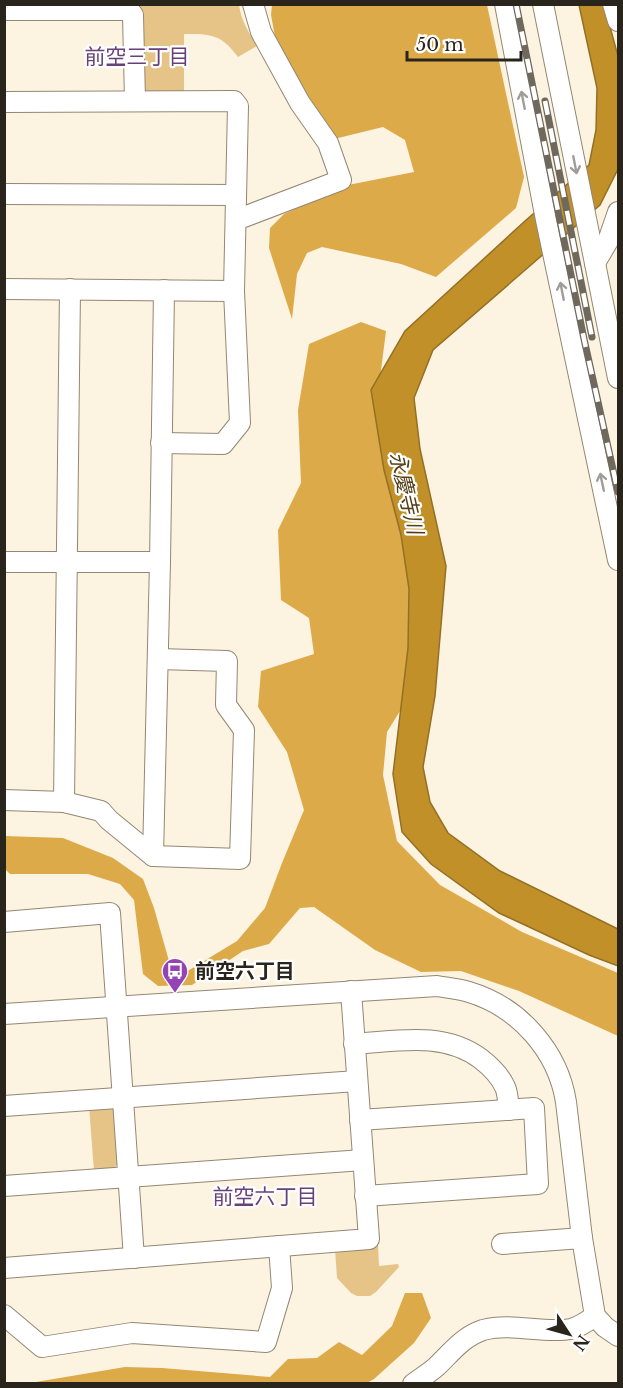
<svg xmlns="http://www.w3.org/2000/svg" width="623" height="1388" font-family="'Libre Baskerville','Noto Sans JP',serif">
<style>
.green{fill:#e6c488}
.forest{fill:#dcaa49}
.water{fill:#c19029;stroke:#937025;stroke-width:1.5}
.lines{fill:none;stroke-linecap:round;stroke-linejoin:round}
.minor-casing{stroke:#938773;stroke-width:22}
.minor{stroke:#fff;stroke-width:20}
.rail-casing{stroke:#6f685d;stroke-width:7}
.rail{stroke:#fff;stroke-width:4.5;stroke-dasharray:14;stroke-linecap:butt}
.oneway{stroke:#9f9c99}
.labels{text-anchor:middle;stroke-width:4.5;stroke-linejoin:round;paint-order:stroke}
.poi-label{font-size:20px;font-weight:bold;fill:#29241c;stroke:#fff;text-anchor:start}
.neighbourhood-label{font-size:21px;fill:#69417a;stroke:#fff}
.water-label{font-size:21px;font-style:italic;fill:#533e16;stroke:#fff}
</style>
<rect width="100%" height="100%" fill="#fdf3e1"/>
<g class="green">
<path d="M139,5H239C241,20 249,33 257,46L238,57C221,34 211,34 184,34V94L139,95Z"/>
<path d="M107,1104L115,1111L119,1162L112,1171L94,1172L89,1105Z"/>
<path d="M378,1245L379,1266L398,1264L399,1267L376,1292L370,1296H357L351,1293L337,1278L335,1249Z"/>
</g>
<g class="forest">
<path d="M272,5H487L524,177L516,208L436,277L401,264L322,247L307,253L297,274L292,319L269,248L270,228L284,214L348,185L414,172L405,140L383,127L334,139L276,42L271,15Z"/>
<path d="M361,322L386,331L379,386L426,669L387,732L383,775L397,841L440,885L522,932L618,973V1036L519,991L461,971L421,972L375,950L314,907L300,908L269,944L243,951L192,985L158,986L143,974L134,900L120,884L88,874H10L5,869V836L63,838L113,858L143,879L154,908L169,961L186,972L237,941L265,908L282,863L304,810L287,752L258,707L261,671L314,654L309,618L281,600L278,530L301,483L298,410L309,344Z"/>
<path d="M405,1293H422L431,1318L414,1343L374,1379L367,1383H30L125,1367L162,1368L270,1377L288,1359L317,1358L339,1342L362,1355L392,1326Z"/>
</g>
<path class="water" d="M579,5H604L618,56V169L600,205L433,350L414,398L420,449L446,566L435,696L423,767L430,802L448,833L500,871L618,929V966L589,955L499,913L431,864L402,832L393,774L408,648L409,589L401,535L384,470L371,390L405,331L525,221L589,165L596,130L597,88Z"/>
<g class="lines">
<g class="minor-casing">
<g id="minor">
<path d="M505,4L546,220L618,560"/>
<path d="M543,4L618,378"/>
<path d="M613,4L618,21"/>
<path d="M4,10H129L133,15L135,101"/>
<path d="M4,102L234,101L238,106L234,291L240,423L223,444L161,443"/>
<path d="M4,194L236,195"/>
<path d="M236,220L341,180L328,143L300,103L261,32L253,4"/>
<path d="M595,263L608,241L618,212"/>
<path d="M4,289L234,291"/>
<path d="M4,562H160"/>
<path d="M4,800L64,802L101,811L109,820L153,856L240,859L244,730L226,705L227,661L158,659"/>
<path d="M64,802L70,289"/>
<path d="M153,856L160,562L164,290"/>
<path d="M4,922L110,913L134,1258"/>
<path d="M4,1014L437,986C448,988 459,989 469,992C519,1007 558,1051 566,1102L582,1238L595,1316L605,1327L618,1336"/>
<path d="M354,1044C398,1041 444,1031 481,1059C490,1066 500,1076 505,1087C508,1093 508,1103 509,1110"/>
<path d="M4,1106L357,1081"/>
<path d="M360,1120L534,1108L538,1184L365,1196"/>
<path d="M4,1186L363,1160"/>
<path d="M502,1244L582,1238"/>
<path d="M4,1268L369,1239L351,991"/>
<path d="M4,1315L42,1347L132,1333L266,1342L282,1288L279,1246"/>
<path d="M413,1384C421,1378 429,1373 436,1367C451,1353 462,1337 483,1330C512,1322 542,1334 571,1329C579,1327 588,1321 595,1316"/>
</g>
</g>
<use href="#minor" class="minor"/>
<g class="rail-casing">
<g id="rail">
<path d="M516,4L584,339L618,492"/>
<path d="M545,101L592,337"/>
</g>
</g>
<use href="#rail" class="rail"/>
</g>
<defs><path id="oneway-shaft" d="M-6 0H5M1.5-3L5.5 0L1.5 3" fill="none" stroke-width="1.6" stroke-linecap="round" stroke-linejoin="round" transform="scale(1.5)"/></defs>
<g class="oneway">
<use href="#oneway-shaft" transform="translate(523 100) rotate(-101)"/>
<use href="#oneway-shaft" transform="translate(575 165) rotate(79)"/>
<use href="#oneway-shaft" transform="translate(562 291) rotate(-101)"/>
<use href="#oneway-shaft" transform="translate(602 482) rotate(-102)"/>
</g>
<defs>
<g id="bus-pin" transform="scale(1.35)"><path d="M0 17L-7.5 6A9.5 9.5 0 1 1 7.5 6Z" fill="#9444b4" stroke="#fff"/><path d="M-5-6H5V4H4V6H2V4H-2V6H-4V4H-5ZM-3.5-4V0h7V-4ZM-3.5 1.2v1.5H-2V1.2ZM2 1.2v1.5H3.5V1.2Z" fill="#fff"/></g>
</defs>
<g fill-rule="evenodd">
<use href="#bus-pin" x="175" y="971"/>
</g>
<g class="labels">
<g class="poi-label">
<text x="195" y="978">前空六丁目</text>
</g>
<g class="neighbourhood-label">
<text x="137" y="64">前空三丁目</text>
<text x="265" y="1204">前空六丁目</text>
</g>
<g class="water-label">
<text transform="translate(406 493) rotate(77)" y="7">永慶寺川</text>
</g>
</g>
<rect width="623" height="1388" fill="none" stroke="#29241c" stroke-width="12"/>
<g transform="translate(569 1334) rotate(126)" stroke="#ffffff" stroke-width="4.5" paint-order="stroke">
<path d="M0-4.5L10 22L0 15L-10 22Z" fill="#29241c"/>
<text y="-9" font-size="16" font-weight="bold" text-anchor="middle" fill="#29241c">N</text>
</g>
<path d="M407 51v9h114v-9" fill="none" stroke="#29241c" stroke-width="3"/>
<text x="416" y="51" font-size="18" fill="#29241c" stroke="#ffffff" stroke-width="4.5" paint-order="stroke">50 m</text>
</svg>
